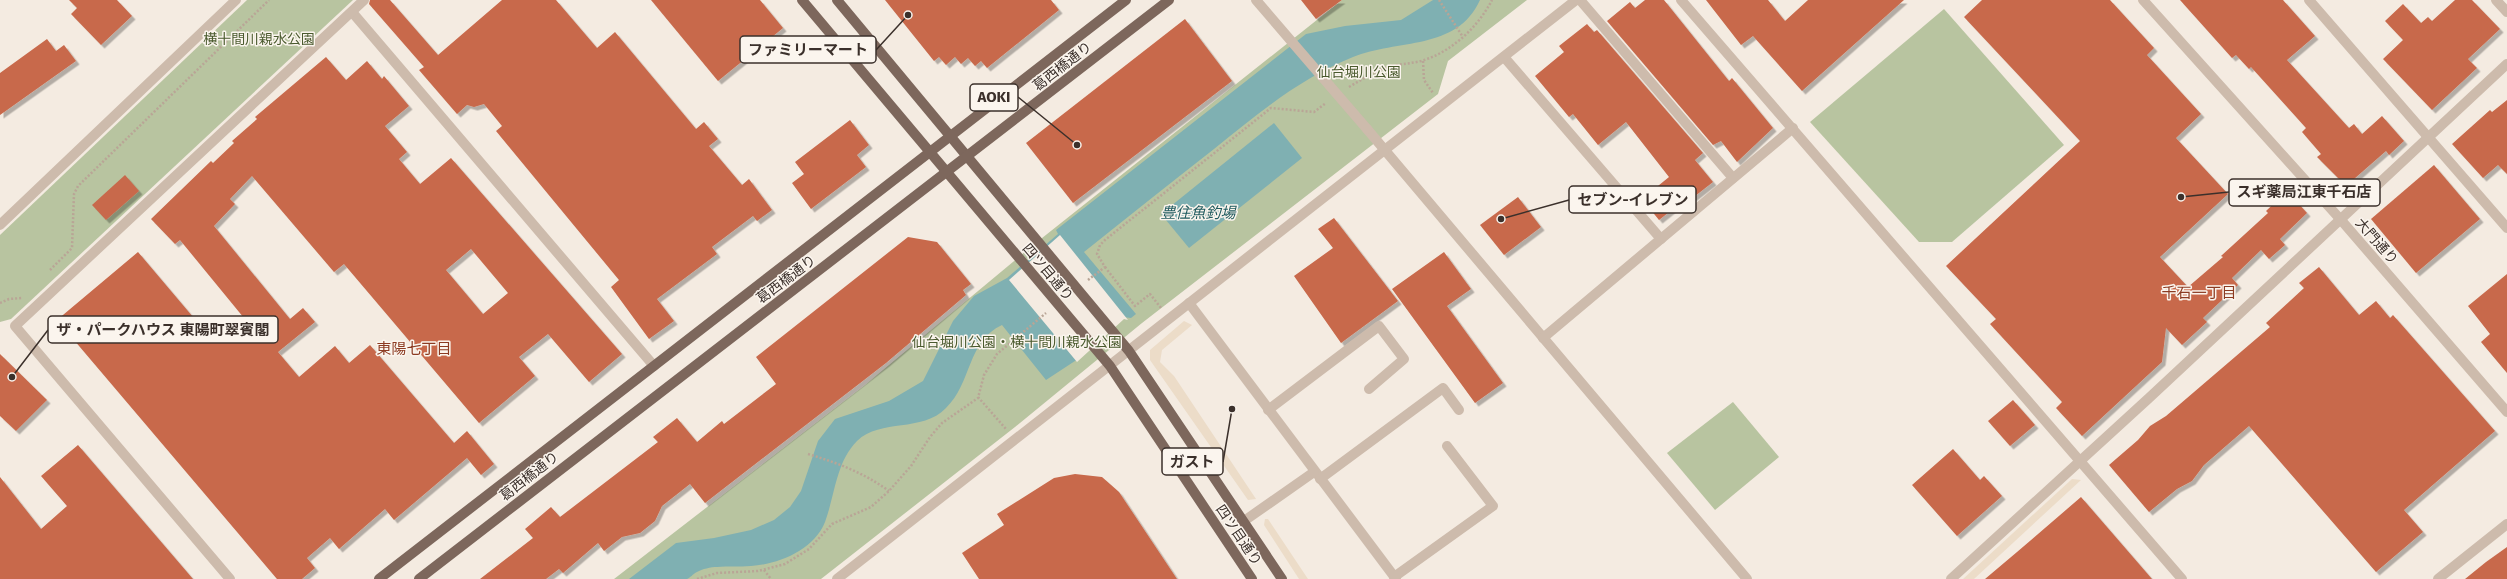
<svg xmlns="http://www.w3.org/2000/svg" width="2507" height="579" font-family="'Fira Sans','Noto Sans JP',sans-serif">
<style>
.green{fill:#b8c4a0}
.plaza{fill:#ecdcc8}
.water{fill:#7fb0b2}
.pier{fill:#f4ebe1}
.building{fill:#c8694b;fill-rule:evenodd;filter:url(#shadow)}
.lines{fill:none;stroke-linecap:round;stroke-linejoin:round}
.path{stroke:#b9a596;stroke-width:2.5;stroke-dasharray:2 2;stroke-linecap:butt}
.minor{stroke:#cdbbac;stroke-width:10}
.major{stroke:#7d675c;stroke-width:10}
.minor-bridge{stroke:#cdbbac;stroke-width:10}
.labels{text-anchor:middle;stroke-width:3;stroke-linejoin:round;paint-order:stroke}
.park-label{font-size:14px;fill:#4a5a2e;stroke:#fbf5ee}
.street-label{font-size:14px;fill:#3b302b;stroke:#fbf5ee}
.water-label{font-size:15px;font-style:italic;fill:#1f5a5e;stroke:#fbf5ee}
.neighbourhood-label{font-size:15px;fill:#8c3b22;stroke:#fbf5ee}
.leader{fill:none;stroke:#3b302b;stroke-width:1.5}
.callout-dot{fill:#3b302b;stroke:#fbf5ee;stroke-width:1.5}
.callout{fill:#fbf5ee;stroke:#3b302b;stroke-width:1.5}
.callout-label{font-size:15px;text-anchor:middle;font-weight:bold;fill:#3b302b}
</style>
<defs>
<filter id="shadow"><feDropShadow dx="3.5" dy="3.5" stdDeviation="0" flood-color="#0004"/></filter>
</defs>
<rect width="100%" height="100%" fill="#f4ebe1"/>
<g class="green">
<path d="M247,0H353L11,319L0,322V235Z"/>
<path d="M1342,0H1527L1448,61L1438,94L1142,323L1015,427L821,579H614L865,385L1032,246Z"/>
<path d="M1944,9L2064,145L1952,242H1919L1810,122Z"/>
<path d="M1733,402L1779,457L1715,510L1667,453Z"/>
</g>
<g class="plaza">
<path d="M1184,321L1192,325L1162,350L1160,362L1174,376L1256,499L1248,500L1150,360V350Z"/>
<path d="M2072,479L2081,480L1974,579H1963Z"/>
<path d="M1265,519H1268L1308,579H1299L1264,525Z"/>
</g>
<g class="water">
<path d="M1433,0H1480C1457,51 1397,39 1353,57C1299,79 1260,112 1214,149C1170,183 1127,218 1084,252L1136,314L1131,318L1123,317L1078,359L1046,380L1002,325C967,341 972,383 946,408C922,433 881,418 857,441C836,462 835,495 825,522C814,550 779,564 751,566C739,567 728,566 717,567C711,567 702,569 697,572C693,574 690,578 687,579C677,579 642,579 629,579L676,543L714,538L751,530L774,520L790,507L801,491L818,441L835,419L889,401L923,381L953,321L974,296L1007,278L1058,234L1056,230L1306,34L1345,26L1401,20Z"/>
<path d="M1274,123L1302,158L1189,248L1161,214Z"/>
</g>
<path class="pier" d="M1060,235L1128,320L1124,319L1077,362L1009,280Z"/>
<g class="building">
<path d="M69,0H117L132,16L101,45L71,14L77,8Z"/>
<path d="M370,0H390L438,55L502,0H556L597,48L615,32L696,129L704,122L718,139L709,146L742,185L749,179L772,210L757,221L753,216L712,247L717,254L657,299L674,321L649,339L611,287L619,280L496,131L502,126L484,104L474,107L467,105L457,114L419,70L424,67L369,4Z"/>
<path d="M651,0H760L783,28L718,81Z"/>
<path d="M885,0H1051L1059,10L987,68L981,61L975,66L968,58L961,64L955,57L946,65L939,57L934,61Z"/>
<path d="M1301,0H1342L1316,19Z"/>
<path d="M1645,0H1664L1729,81L1732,78L1773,128L1737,162L1721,141L1713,145L1607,21L1630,2L1635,8Z"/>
<path d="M1706,0H1768L1785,21L1808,0H1904L1802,91L1753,36L1741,45Z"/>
<path d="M1982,0H2110L2154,48L2147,55L2201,114L2176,138L2228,194L2160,257L2188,287L2223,257L2221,256L2268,213L2266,211L2287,191L2307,213L2280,239L2285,245L2269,259L2261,250L2232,278L2238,285L2203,318L2207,322L2182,345L2166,328L2162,362L2082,436L2056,408L2062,402L1990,324L1996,319L1946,266L2080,141L1964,17Z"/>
<path d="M2180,0H2283L2315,36L2287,60L2349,128L2354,124L2362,134L2382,116L2404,141L2389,155L2386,151L2346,186L2317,157L2321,154L2302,132L2306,128L2251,67L2249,69L2236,55L2232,58Z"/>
<path d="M2455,0H2472L2500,29L2468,59L2477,68L2432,110L2383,59L2403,40L2385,21L2403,4L2421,23L2428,17L2432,21Z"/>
<path d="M1185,19L1232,81L1073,203L1026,143Z"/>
<path d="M1587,24L1594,32L1597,30L1703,153L1695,160L1713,182L1690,200L1688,197L1659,220L1642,199L1669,177L1626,122L1598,145L1573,114L1569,117L1535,76L1564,52L1559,46Z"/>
<path d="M47,39L56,51L64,45L76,61L0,115V73Z"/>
<path d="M326,57L346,80L367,61L382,79L384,76L409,106L385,126L407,152L399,159L420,184L451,158L622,354L589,382L548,334L519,357L535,376L479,423L344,264L334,272L252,176L230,199L235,204L214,226L290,319L303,308L315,322L278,352L299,377L335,346L349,363L370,345L454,443L467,431L494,464L481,475L467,458L394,520L385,509L339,549L330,538L307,558L315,568L302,579H277L57,320L138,252L215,343L244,318L180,240L175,244L151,219L211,161L213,163L234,143L232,141L257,119L255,117ZM471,249L508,293L483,314L446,270Z"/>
<path d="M2507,100V174L2498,165L2483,178L2452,144L2490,110L2492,112Z"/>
<path d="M850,120L869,145L857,155L866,167L811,209L792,183L804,174L795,162Z"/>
<path d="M2434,165L2480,219L2416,273L2371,219Z"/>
<path d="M125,175L139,191L106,220L92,205Z"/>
<path d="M1518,197L1541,227L1504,255L1480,225Z"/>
<path d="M1334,218L1398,301L1341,343L1294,276L1333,248L1318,229Z"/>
<path d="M908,237L937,242L971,284L963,290L966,295L886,363L705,503L690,484L662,506L655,521L640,533L622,537L604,551L598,543L563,573L559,569L546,579H480L533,538L525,529L551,507L560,517L658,442L653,437L677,418L697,442L722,421L724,424L776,384L756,357Z"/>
<path d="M1444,252L1471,289L1447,306L1503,383L1475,403L1392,289Z"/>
<path d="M2319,267L2359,315L2376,301L2390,318L2393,315L2495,431L2404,510L2423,532L2376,572L2249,426L2204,465L2192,481L2177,489L2149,512L2109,465L2138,440L2150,426L2166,416L2270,327L2266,323L2304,288L2299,283Z"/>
<path d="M2507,274V373L2481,342L2490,334L2468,306Z"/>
<path d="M0,354L47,400L16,431L0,416Z"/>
<path d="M2013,400L2035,425L2010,446L1988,421Z"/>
<path d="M78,445L193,579H0V477L41,529L67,506L41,476Z"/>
<path d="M1953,449L1980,480L1984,476L2002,496L1957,536L1912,485Z"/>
<path d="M1075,474L1102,477L1119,492L1177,579H979L962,553L1004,525L997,514L1054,478Z"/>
<path d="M2081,497L2152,579H1985L2017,552Z"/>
<path d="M2507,547V579H2465L2486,562Z"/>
</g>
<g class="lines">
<g class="path">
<path d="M1439,0L1463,37"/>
<path d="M1423,61L1424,80L1433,93"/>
<path d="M1349,87C1361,80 1372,73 1385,68C1397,64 1409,64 1421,61C1452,52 1478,27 1492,0"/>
<path d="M1105,267L1135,306L1150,294L1161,308"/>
<path d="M50,270L72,248L74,194L78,186L269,0"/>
<path d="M1088,280L1105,267L1097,254L1100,245L1105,240L1271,108L1314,112L1326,103"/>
<path d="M0,303L9,299L22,298"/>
<path d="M978,397L1006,429"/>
<path d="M808,454C838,463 864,473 889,491"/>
<path d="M764,570L771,579"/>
<path d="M697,579L717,573L758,571L785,564L809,549L832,524L871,507L889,491L911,466L930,437L942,423L978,398L984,375L997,354L1046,313"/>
</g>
<g class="minor">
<path d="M1256,0L1292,42"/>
<path d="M1580,0L1733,178"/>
<path d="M1681,0L2182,579"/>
<path d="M2143,0L2341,220L2507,412"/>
<path d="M2309,0L2507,228"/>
<path d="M2496,0L2507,12"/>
<path d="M352,12L654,366"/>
<path d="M1504,57L1661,239"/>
<path d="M1367,129L1747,579"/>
<path d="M0,225L236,0"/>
<path d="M1189,303L1396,579"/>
<path d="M1543,338L1793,128"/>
<path d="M1268,410L1379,326L1404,359L1369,389"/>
<path d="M1320,479L1443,388L1459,410"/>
<path d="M1244,521L1314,472"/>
<path d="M1394,577L1493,506L1447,446"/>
<path d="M230,579L15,326L364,0"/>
<path d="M837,579L1576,0"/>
<path d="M1951,579L2149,398L2507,64"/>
<path d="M2438,579L2507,524"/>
</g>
<g class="major">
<path d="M802,0L1110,366L1252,579"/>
<path d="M837,0L1129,351L1282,579"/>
<path d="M379,579L1126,0"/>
<path d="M419,579L1169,0"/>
</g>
<path class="minor-bridge" d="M1292,42L1367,129"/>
</g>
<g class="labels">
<g class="park-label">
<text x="259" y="44">横十間川親水公園</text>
<text x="1359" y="77">仙台堀川公園</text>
<text x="1017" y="347">仙台堀川公園・横十間川親水公園</text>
</g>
<g class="street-label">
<text transform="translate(1062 66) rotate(-38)" y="5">葛西橋通り</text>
<text transform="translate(2377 241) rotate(49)" y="5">大門通り</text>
<text transform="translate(1048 272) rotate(50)" y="5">四ツ目通り</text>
<text transform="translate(786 279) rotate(-37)" y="5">葛西橋通り</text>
<text transform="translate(529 476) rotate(-38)" y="5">葛西橋通り</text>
<text transform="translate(1239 535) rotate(56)" y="5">四ツ目通り</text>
</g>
<g class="water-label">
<text x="1198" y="218">豊住魚釣場</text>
</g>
<g class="neighbourhood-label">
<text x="2199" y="298">千石一丁目</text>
<text x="414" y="354">東陽七丁目</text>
</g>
</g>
<path class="leader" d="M908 15L876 50M1077 145L1018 97M2181 197L2229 192M1501 219L1569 200M12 377L48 330M1232 409L1223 462"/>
<g class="callout-dot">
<circle cx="908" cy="15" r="4"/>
<circle cx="1077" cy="145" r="4"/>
<circle cx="2181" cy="197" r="4"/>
<circle cx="1501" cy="219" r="4"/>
<circle cx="12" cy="377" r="4"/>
<circle cx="1232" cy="409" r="4"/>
</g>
<g class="callout">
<rect x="740" y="36" width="136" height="27" rx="4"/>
<rect x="970" y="84" width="48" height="27" rx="4"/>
<rect x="2229" y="179" width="151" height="27" rx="4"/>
<rect x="1569" y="186" width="127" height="27" rx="4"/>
<rect x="48" y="316" width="230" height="27" rx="4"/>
<rect x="1162" y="448" width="61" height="27" rx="4"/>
</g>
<g class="callout-label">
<text x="808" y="55">ファミリーマート</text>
<text x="994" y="102">AOKI</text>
<text x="2304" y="197">スギ薬局江東千石店</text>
<text x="1633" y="205">セブン-イレブン</text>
<text x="163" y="335">ザ・パークハウス 東陽町翠賓閣</text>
<text x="1192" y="467">ガスト</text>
</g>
</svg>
